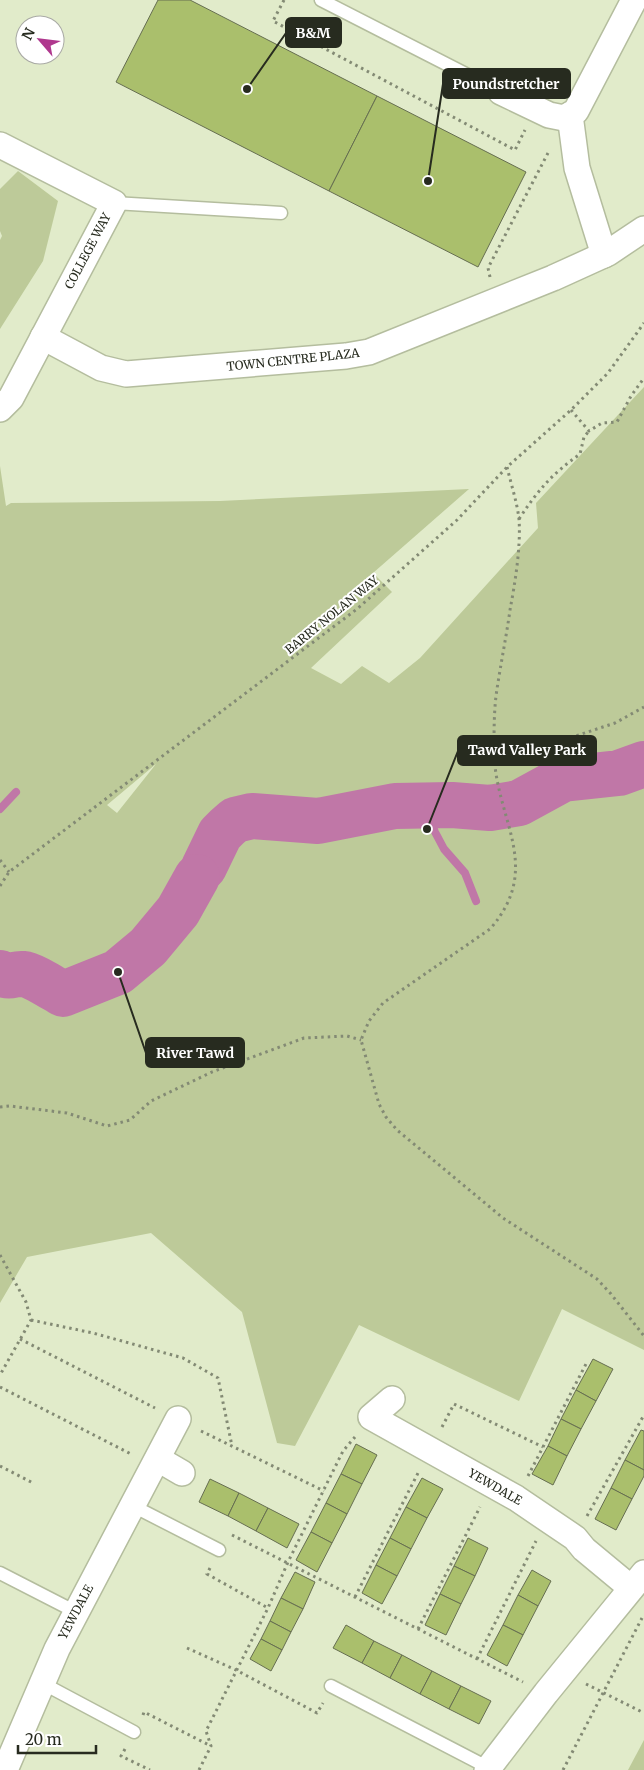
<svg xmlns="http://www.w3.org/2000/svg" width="644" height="1770" font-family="Merriweather,serif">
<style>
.green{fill:#bdca99;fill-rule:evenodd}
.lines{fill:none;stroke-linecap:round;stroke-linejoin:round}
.stream{stroke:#c077a7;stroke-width:8}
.river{stroke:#c077a7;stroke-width:46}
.building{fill:#aabf6c;stroke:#666e51}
.lane-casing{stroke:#b4bd9e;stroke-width:15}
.street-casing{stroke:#b4bd9e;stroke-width:28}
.path{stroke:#838a74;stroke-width:3;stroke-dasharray:2.5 4;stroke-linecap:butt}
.lane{stroke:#fff;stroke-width:12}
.street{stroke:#fff;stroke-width:25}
.labels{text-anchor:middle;stroke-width:4;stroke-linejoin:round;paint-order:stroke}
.street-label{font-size:12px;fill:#272b1f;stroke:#fff}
.leader{fill:none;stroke:#272b1f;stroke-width:2}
.callout-dot{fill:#272b1f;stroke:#fff;stroke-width:2}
.callout{fill:#272b1f;stroke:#272b1f;stroke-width:2}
.callout-label{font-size:14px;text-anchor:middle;font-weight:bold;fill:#fff}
</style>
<rect width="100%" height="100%" fill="#e1ebca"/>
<g class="green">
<path d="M18,171L58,201L43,261L0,329V240L2,236L0,231V189Z"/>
<path d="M644,387V1350L562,1309L519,1401L359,1325L295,1446L277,1443L242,1312L151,1233L27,1257L0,1303V466L6,506L11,503L220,501L469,489L373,573L392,592L311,668L341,684L362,666L389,683L420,658L538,528L536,503ZM156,764L117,813L107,805Z"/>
<path d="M644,1740V1770H628Z"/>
</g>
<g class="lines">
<g class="stream">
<path d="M424,806L435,832L444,849L465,873L476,901"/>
<path d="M0,809L16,792"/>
</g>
<g class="river">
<path d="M204,867L220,834L227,827L235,820L252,816L318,821L395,806L452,805L490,808L519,803L563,779L619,773L644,764"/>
<path d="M0,973C10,979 13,973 23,974C33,975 54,989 63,994L118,972L148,947L178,911L197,877"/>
</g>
</g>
<g class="building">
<path d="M158,0H190L377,96L329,191L116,82Z"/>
<path d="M377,96L526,172L478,267L329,191Z"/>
<path d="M593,1359L613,1369L596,1401L576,1390Z"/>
<path d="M576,1390L596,1401L581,1429L561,1419Z"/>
<path d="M561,1419L581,1429L567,1456L548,1446Z"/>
<path d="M641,1430L644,1431V1470L625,1460Z"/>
<path d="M356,1444L377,1455L362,1484L341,1474Z"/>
<path d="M548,1446L567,1456L553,1485L532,1474Z"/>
<path d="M625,1460L644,1470V1476L632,1499L611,1488Z"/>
<path d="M341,1474L362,1484L347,1514L326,1503Z"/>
<path d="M422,1478L443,1489L427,1518L406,1507Z"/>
<path d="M210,1479L239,1493L228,1516L199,1502Z"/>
<path d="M611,1488L632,1499L616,1530L595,1519Z"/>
<path d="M239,1493L268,1508L256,1531L228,1516Z"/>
<path d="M326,1503L347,1514L332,1543L311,1532Z"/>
<path d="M406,1507L427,1518L411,1549L390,1538Z"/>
<path d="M268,1508L299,1524L287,1548L256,1531Z"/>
<path d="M311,1532L332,1543L317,1572L296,1560Z"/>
<path d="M390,1538L411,1549L397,1576L376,1565Z"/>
<path d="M468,1538L488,1548L475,1576L454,1566Z"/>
<path d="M376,1565L397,1576L382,1604L362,1593Z"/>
<path d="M454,1566L475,1576L461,1604L440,1594Z"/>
<path d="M532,1570L551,1581L538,1606L518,1595Z"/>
<path d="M295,1572L315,1582L303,1609L281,1598Z"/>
<path d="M440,1594L461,1604L446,1635L425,1625Z"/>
<path d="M518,1595L538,1606L523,1635L503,1625Z"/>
<path d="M281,1598L303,1609L291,1632L270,1621Z"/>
<path d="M270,1621L291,1632L282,1650L261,1639Z"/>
<path d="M346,1625L374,1641L362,1663L333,1648Z"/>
<path d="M503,1625L523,1635L507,1666L487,1655Z"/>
<path d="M261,1639L282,1650L271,1671L250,1659Z"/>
<path d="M374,1641L402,1655L390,1678L362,1663Z"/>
<path d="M402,1655L432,1671L420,1694L390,1678Z"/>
<path d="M432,1671L461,1686L449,1709L420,1694Z"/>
<path d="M461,1686L491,1701L479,1724L449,1709Z"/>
</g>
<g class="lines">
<g class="lane-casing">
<g id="lane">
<path d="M321,0L501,92"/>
<path d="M114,203L281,213"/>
<path d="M133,1506L219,1550"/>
<path d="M0,1573L76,1612"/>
<path d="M42,1683L134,1732"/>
<path d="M331,1686L489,1768"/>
</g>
</g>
<g class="street-casing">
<g id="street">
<path d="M501,92L549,115L564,118L576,111L634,0"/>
<path d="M570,115L577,168L604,255"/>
<path d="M0,145L114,203L11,398L0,409"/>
<path d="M43,337L101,368L126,374L346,356L369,352L553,278L608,253L644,229"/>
<path d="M392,1399L371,1417L516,1498L575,1538L584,1549L631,1588"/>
<path d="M158,1459L182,1473"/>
<path d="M5,1770L57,1649L178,1419"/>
<path d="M487,1770L546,1693L644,1573"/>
</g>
</g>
<g class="path">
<path d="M284,0L273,21L515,150L525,130"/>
<path d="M490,277L488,268L548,153"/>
<path d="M571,410L589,431L602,423L617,422L631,396L644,378"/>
<path d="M507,467C511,484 517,502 519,519C521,547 515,583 510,610C506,639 500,667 496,696C494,713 494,732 494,749C494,819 545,866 490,929L383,1003L369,1021L361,1040L379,1104L386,1117L397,1130L503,1218L597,1279L611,1294L644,1336"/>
<path d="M519,519C538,490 552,474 580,454L584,437L589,431"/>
<path d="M494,751L542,747L615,723L644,707"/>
<path d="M0,860L9,872"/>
<path d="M0,886L9,872L357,609L457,520L507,467L571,410L608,373L644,323"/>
<path d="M0,1107L10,1106L67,1113L107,1126L130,1120L151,1101L212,1072L304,1038L347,1036L361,1040"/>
<path d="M0,1255L26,1302L31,1320L0,1375"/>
<path d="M31,1320L93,1333L183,1358L218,1378L232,1446"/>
<path d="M20,1339L155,1408"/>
<path d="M0,1387L131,1454"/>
<path d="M442,1427L454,1404L543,1447"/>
<path d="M201,1431L324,1491"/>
<path d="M0,1466L33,1483"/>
<path d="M528,1476L587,1362"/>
<path d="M587,1516L644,1415"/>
<path d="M232,1535L523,1682"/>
<path d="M210,1568L207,1574L268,1608"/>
<path d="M355,1597L418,1473"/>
<path d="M418,1629L480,1507"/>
<path d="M187,1648L236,1670L317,1713L323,1703"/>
<path d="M477,1659L536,1541"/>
<path d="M586,1684L644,1713"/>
<path d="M143,1715L144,1712L211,1746"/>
<path d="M125,1749L121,1756L150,1770"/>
<path d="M199,1770L211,1746L206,1731L268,1608L288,1562L343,1451L355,1437"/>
<path d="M563,1770L642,1618"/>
</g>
<use href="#lane" class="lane"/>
<use href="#street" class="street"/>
</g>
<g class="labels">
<g class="street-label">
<text transform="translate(88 251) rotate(-62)" y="4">COLLEGE WAY</text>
<text transform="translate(293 360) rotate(-6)" y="4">TOWN CENTRE PLAZA</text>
<text transform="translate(332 615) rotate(-39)" y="4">BARRY NOLAN WAY</text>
<text transform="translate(495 1487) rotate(30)" y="4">YEWDALE</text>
<text transform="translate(76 1612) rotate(-62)" y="4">YEWDALE</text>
</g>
</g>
<path class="leader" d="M247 89L286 33M428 181L443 84M427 829L458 751M118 972L146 1053"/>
<g class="callout-dot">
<circle cx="247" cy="89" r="5"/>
<circle cx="428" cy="181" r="5"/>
<circle cx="427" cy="829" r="5"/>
<circle cx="118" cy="972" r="5"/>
</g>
<g class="callout">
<rect x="286" y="18" width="55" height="29" rx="5"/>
<rect x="443" y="69" width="127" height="29" rx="5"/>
<rect x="458" y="736" width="138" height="29" rx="5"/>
<rect x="146" y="1038" width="98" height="29" rx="5"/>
</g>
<g class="callout-label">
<text x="313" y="38">B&amp;M</text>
<text x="506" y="89">Poundstretcher</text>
<text x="527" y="755">Tawd Valley Park</text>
<text x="195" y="1058">River Tawd</text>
</g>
<g transform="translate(40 40) rotate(298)"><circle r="24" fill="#ffffff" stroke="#a9aaa5"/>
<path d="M0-4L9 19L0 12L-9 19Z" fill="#af388e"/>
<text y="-8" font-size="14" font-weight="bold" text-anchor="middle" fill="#272b1f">N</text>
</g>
<path d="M18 1745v8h78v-8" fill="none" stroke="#272b1f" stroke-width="2.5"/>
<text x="25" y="1745" font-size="15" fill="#272b1f" stroke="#ffffff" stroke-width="4" paint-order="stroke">20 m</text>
</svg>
